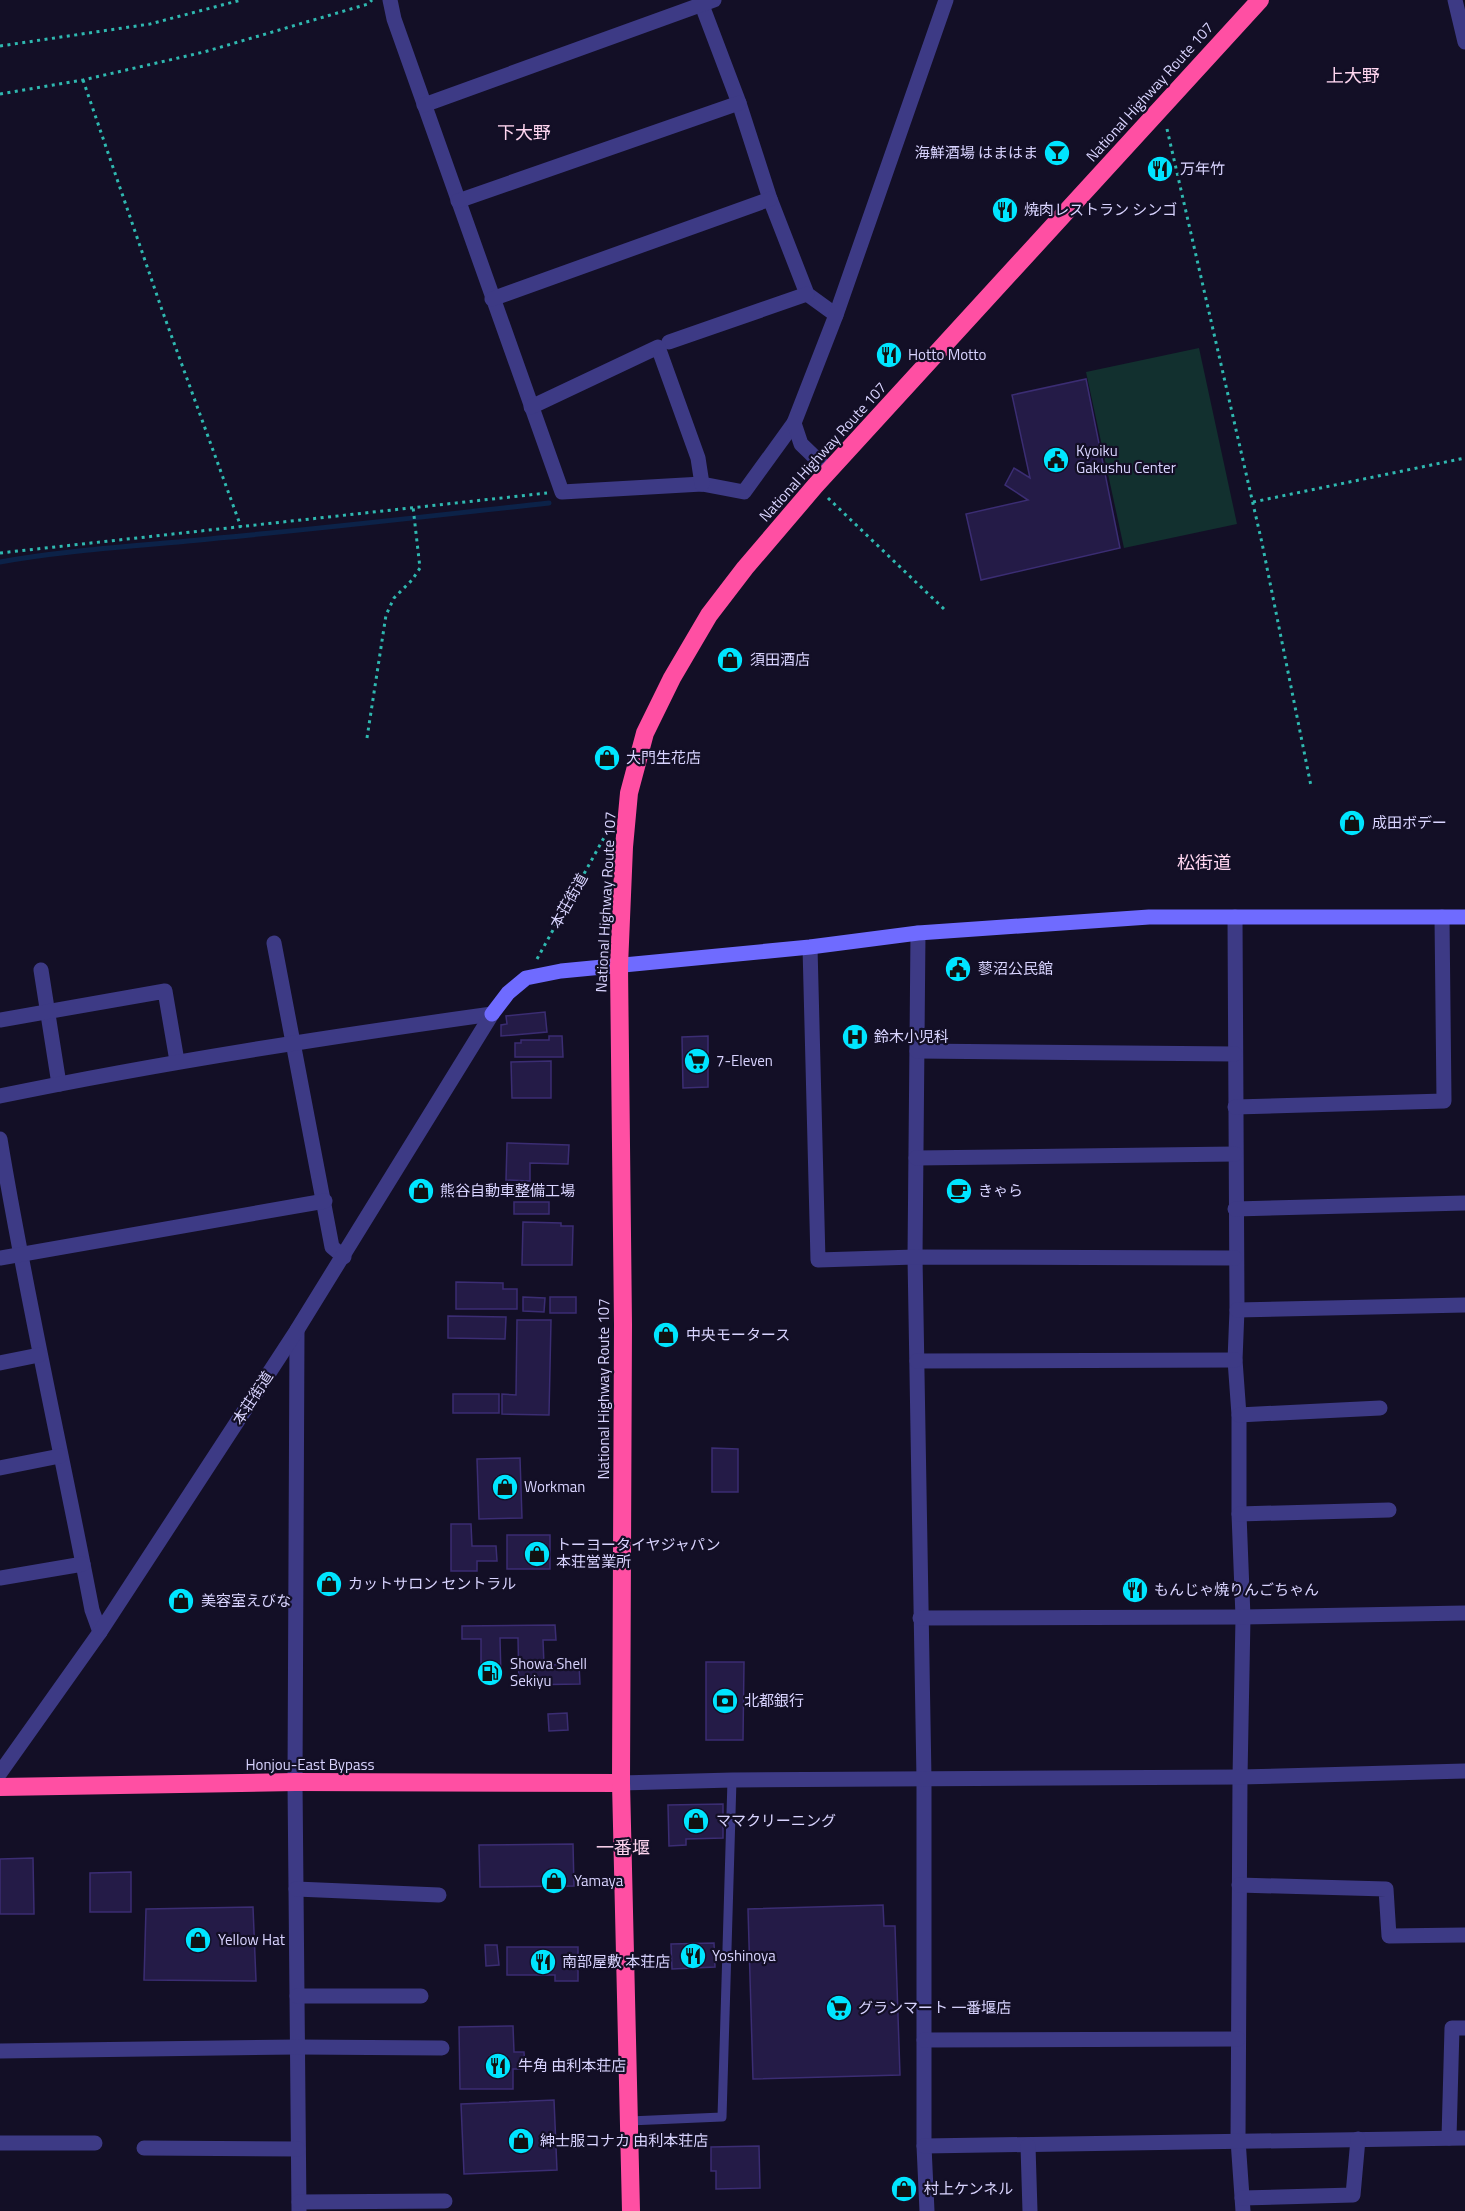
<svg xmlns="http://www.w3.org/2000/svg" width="1465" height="2211" font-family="'Titillium Web','Noto Sans JP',sans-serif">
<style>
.green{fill:#12302f}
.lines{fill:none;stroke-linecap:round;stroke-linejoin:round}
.stream{stroke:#0c2248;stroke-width:5}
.building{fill:#241b47;stroke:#3b2d73;stroke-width:1.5}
.path{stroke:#2fb8b0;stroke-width:3;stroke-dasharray:3 4.5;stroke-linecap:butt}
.lane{stroke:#3d3a85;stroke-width:9}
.street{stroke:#3d3a85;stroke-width:15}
.secondary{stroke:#6f6bff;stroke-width:15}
.highway{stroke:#ff4fa3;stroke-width:18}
.labels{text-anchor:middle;stroke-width:4.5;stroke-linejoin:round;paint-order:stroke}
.street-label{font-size:15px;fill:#d9d4ff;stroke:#130f26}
.poi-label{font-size:15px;fill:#d9d4ff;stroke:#130f26;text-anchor:start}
.quarter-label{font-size:18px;fill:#ffd6f0;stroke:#130f26}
</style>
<rect width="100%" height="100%" fill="#130f26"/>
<path class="green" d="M1199,348L1237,524L1124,548L1086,372Z"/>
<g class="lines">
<path class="stream" d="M0,562C72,549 145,546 218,538C328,528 438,515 549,503"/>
</g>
<g class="building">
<path d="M1086,379L1120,548L981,580L966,514L1028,500L1005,485L1014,468L1030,478L1012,395Z"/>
<path d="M545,1012L547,1032L501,1036V1025L507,1024L506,1016Z"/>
<path d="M549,1036H562L563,1057H515V1043H521V1040H549Z"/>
<path d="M708,1036V1087L683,1088L682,1037Z"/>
<path d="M551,1061V1098H512L511,1062Z"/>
<path d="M507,1143L569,1145L568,1164L530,1163V1181L506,1180Z"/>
<rect x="514" y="1202" width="35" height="12"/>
<path d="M523,1222L561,1223V1226H573L572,1265H522Z"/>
<path d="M456,1282L503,1283V1289H517V1309H456Z"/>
<path d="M523,1297L545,1298L544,1312L523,1311Z"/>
<rect x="550" y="1297" width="26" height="16"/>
<path d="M448,1316L506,1317L505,1339L448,1338Z"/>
<path d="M517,1320H551L549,1415L502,1414V1394L516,1395Z"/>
<rect x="453" y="1394" width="46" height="19"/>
<path d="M712,1448L738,1449V1492H712Z"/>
<path d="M520,1458L522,1518L479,1519L477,1459Z"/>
<path d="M451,1524H471L472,1546H496L497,1561H477V1571H451Z"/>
<rect x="507" y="1535" width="43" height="34"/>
<path d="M555,1625L556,1640H543L544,1665L579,1664L580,1684L519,1685L518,1638H500L501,1677H481V1639H462V1626Z"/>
<path d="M706,1662H744L743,1740H706Z"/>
<path d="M567,1713L568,1730L549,1731L548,1714Z"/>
<path d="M723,1804V1838L686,1839V1845L669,1846L668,1805Z"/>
<path d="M573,1844L574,1886L480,1887L479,1845Z"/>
<path d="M33,1858L34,1914H0V1859Z"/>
<path d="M131,1872V1912H90V1873Z"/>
<path d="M883,1905L884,1926H895L900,2075L753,2079L748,1909Z"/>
<path d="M253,1907L256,1981L144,1980L146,1909Z"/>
<path d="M714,1943L715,1967L672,1969L671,1944Z"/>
<path d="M485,1945H497L499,1965L486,1966Z"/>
<path d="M507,1947H578V1981H555V1975H507Z"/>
<path d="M513,2026L514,2052H524L525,2069H513V2089H460L459,2027Z"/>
<path d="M554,2100L557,2170L464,2174L461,2104Z"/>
<path d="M759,2146L760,2188L716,2189V2171H711V2147Z"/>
</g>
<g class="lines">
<g class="path">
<path d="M0,46L150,24L241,0"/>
<path d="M83,80L162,310L241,527"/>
<path d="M0,94L83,80L204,52L368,4L372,0"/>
<path d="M1167,129L1262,543L1311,786"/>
<path d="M828,498L944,609"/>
<path d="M1253,502L1465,458"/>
<path d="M0,553L547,493"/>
<path d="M367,738L386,615L394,598L412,580L420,568L413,507"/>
<path d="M537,959L606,834"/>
</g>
<path class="lane" d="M629,2121L722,2117L732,1780"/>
<g class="street">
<path d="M390,0L394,19L562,492L702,484L744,492L794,423"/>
<path d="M700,0L739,103L770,199L807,294L836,315"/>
<path d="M1455,0L1465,42"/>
<path d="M424,105L714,0"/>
<path d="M458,201L739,103"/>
<path d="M492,299L770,199"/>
<path d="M669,342L807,294"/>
<path d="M531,407L658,347L698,458L702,484"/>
<path d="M829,471L801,444L794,423L836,315L946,0"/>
<path d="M1235,917L1237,1310L1235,1360L1239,1415V1514L1243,1617L1240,1777L1238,2140L1243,2211"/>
<path d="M918,933L915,1257L924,1779V2146L927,2211"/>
<path d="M274,943L332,1247L344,1257"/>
<path d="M810,947L818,1260L915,1257L1235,1258"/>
<path d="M41,970L59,1084"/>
<path d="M0,1020L165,991L177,1061"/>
<path d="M917,1051L1235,1054"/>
<path d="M0,1096C163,1062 327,1037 492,1014"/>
<path d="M1235,1107L1444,1101L1442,917"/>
<path d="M0,1139C26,1297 62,1453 92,1610L100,1632"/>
<path d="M916,1158L1235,1154"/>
<path d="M1235,1209L1465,1203"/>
<path d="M0,1258L325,1201"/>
<path d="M1237,1310L1465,1305"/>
<path d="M297,1330L295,1782L299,2211"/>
<path d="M917,1361L1235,1360"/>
<path d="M0,1363L39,1355"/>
<path d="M1239,1415L1380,1408"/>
<path d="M0,1468L60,1456"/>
<path d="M1239,1514L1389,1510"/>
<path d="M0,1578L83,1564"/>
<path d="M920,1618L1243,1617L1465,1613"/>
<path d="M0,1773L100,1632L297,1330L492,1014"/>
<path d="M621,1783L732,1780L1240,1777L1465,1771"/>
<path d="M1239,1885L1386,1889L1389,1936L1465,1935"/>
<path d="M296,1889L439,1895"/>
<path d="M297,1996H421"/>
<path d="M924,2040L1238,2039"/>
<path d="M0,2051L297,2047L442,2048"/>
<path d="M1449,2138L1452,2028H1465"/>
<path d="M0,2143H95"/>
<path d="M924,2146L1465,2138"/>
<path d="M1028,2146L1030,2211"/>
<path d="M144,2148L298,2149"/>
<path d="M1242,2198L1353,2195L1358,2139"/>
<path d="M299,2202L445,2201"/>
</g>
<path class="secondary" d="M492,1014L508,993L526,978L561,971L810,947L918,933L1149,917H1465"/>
<g class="highway">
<path d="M0,1787L295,1782L621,1783"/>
<path d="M631,2211L621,1783L623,1324L619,966L624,847L629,793L645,733L672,678L709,615L745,568L815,486L1260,0"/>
</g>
</g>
<defs>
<g id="bar-disc" transform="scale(1.35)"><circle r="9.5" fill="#00e5ff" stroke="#130f26"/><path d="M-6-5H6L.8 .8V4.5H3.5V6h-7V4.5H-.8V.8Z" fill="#111"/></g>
<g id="restaurant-disc" transform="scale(1.35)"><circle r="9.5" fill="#00e5ff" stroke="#130f26"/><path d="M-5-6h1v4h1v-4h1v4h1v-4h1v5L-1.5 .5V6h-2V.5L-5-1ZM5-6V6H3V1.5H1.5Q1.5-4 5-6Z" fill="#111"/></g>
<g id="civic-disc" transform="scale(1.35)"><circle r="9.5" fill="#00e5ff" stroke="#130f26"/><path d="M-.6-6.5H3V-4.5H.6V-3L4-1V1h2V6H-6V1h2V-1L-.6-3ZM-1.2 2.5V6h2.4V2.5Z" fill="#111"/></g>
<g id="shop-disc" transform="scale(1.35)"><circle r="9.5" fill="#00e5ff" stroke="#130f26"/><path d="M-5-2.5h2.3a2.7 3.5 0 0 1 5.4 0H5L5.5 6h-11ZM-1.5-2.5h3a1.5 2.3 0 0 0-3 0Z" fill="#111"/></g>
<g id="hospital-disc" transform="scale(1.35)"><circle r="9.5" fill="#00e5ff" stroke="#130f26"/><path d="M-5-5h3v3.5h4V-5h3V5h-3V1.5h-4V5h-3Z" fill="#111"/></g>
<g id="supermarket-disc" transform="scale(1.35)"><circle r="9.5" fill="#00e5ff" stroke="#130f26"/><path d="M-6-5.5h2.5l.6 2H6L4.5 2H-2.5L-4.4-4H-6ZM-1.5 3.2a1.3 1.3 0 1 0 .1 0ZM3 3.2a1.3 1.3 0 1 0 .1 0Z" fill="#111"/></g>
<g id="cafe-disc" transform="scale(1.35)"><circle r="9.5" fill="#00e5ff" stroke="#130f26"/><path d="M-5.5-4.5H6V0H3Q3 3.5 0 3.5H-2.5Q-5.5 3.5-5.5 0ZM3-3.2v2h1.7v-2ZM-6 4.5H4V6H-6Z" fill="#111"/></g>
<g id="fuel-disc" transform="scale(1.35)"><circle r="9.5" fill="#00e5ff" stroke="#130f26"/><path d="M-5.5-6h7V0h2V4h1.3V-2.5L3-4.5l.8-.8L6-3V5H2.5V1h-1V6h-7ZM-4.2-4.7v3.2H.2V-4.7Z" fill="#111"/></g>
<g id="bank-disc" transform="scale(1.35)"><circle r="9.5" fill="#00e5ff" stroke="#130f26"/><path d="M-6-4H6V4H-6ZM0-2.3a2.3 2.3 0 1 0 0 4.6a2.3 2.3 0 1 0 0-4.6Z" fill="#111"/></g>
</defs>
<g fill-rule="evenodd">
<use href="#bar-disc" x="1057" y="153"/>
<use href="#restaurant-disc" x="1160" y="169"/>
<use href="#restaurant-disc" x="1005" y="210"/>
<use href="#restaurant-disc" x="889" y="355"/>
<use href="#civic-disc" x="1056" y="460"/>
<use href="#shop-disc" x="730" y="660"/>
<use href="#shop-disc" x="607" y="758"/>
<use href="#shop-disc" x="1352" y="823"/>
<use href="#civic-disc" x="958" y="969"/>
<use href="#hospital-disc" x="855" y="1037"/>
<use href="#supermarket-disc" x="697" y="1061"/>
<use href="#shop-disc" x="421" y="1191"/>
<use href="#cafe-disc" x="959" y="1191"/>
<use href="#shop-disc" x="666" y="1335"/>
<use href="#shop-disc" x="505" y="1487"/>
<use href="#shop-disc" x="537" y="1554"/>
<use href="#shop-disc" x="329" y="1584"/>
<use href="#restaurant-disc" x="1135" y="1590"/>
<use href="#shop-disc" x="181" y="1601"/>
<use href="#fuel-disc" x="490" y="1673"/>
<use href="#bank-disc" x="725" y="1701"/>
<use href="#shop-disc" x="696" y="1821"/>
<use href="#shop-disc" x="554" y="1881"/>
<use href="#shop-disc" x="198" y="1940"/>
<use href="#restaurant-disc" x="693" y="1956"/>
<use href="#restaurant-disc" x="543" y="1962"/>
<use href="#supermarket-disc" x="839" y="2008"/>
<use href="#restaurant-disc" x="498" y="2066"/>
<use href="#shop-disc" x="521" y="2141"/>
<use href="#shop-disc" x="904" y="2189"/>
</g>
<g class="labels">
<g class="street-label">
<text transform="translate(1150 92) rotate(-48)" y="5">National Highway Route 107</text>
<text transform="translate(823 452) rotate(-48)" y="5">National Highway Route 107</text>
<text transform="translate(569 901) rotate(-61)" y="5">本荘街道</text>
<text transform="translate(606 902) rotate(-87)" y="5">National Highway Route 107</text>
<text transform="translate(604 1389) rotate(-90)" y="5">National Highway Route 107</text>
<text transform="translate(253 1398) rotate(-57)" y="5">本荘街道</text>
<text x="310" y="1770">Honjou-East Bypass</text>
</g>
<g class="poi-label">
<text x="1038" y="158" text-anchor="end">海鮮酒場 はまはま</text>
<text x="1180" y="174">万年竹</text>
<text x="1024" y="215">焼肉レストラン シンゴ</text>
<text x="908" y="360">Hotto Motto</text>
<text x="1076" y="456">Kyoiku<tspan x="1076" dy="17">Gakushu Center</tspan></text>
<text x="750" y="665">須田酒店</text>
<text x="626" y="763">大門生花店</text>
<text x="1372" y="828">成田ボデー</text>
<text x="978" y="974">蓼沼公民館</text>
<text x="874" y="1042">鈴木小児科</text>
<text x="716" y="1066">7-Eleven</text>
<text x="440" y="1196">熊谷自動車整備工場</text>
<text x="978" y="1196">きゃら</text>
<text x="686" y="1340">中央モータース</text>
<text x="524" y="1492">Workman</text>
<text x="556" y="1550">トーヨータイヤジャパン<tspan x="556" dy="17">本荘営業所</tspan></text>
<text x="348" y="1589">カットサロン セントラル</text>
<text x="1154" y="1595">もんじゃ焼りんごちゃん</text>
<text x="201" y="1606">美容室えびな</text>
<text x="510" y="1669">Showa Shell<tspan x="510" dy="17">Sekiyu</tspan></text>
<text x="744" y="1706">北都銀行</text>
<text x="716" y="1826">ママクリーニング</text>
<text x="574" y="1886">Yamaya</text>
<text x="218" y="1945">Yellow Hat</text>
<text x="712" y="1961">Yoshinoya</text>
<text x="562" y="1967">南部屋敷 本荘店</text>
<text x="858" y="2013">グランマート 一番堰店</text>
<text x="518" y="2071">牛角 由利本荘店</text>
<text x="540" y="2146">紳士服コナカ 由利本荘店</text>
<text x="924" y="2194">村上ケンネル</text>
</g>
<g class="quarter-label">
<text x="1353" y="82">上大野</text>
<text x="524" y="139">下大野</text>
<text x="1204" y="869">松街道</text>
<text x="623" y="1854">一番堰</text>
</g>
</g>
</svg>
